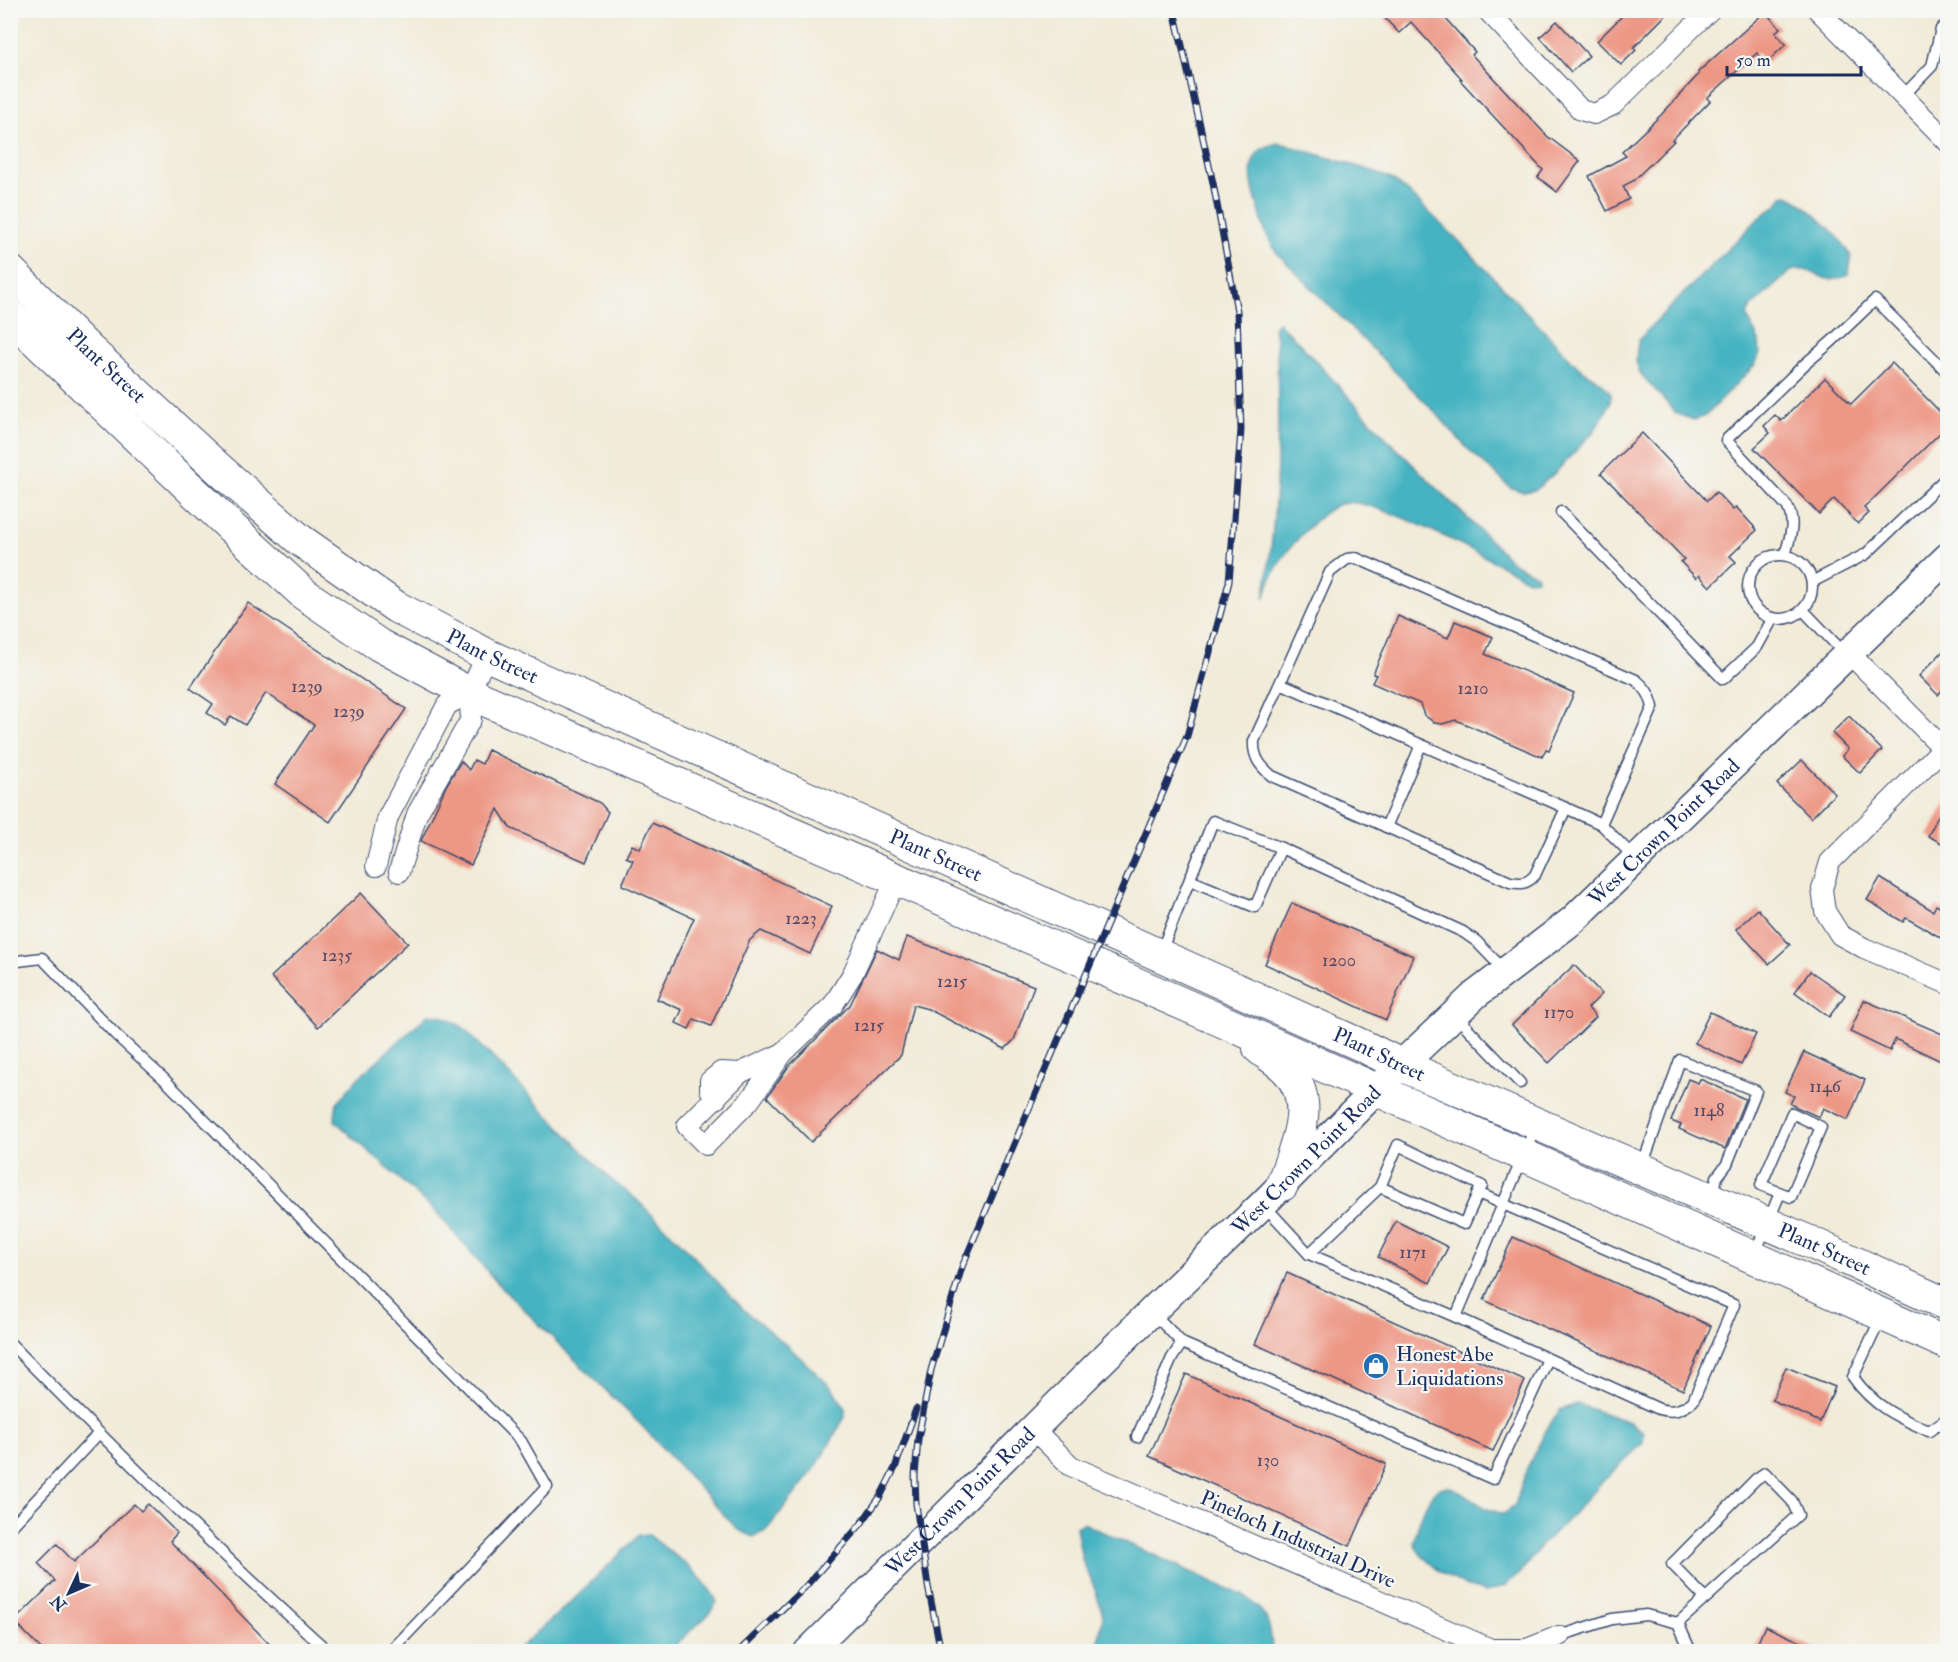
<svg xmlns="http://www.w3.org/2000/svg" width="1958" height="1662" font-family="'IM FELL Double Pica',serif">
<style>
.water{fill:#45b3c1;stroke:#307190;stroke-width:1.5}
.building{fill:#ed9785}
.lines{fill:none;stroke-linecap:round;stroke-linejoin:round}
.lane-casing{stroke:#3b4b70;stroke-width:13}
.street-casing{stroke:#3b4b70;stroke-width:22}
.secondary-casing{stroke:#3b4b70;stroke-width:31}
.primary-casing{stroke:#3b4b70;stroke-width:34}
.lane{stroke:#fff;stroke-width:10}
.street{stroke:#fff;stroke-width:20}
.secondary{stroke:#fff;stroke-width:28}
.primary{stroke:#fff;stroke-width:32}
.rail-casing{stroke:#1b2f5e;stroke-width:7}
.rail{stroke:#f6f6f2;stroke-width:4.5;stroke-dasharray:14;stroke-linecap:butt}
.labels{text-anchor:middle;stroke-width:4.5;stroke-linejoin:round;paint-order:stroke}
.number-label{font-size:18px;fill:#504968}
.street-label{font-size:21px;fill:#1b2f5e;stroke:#f6f6f2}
.poi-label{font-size:21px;fill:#1b2f5e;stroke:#f6f6f2;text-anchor:start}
</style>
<rect width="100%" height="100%" fill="#f6f6f2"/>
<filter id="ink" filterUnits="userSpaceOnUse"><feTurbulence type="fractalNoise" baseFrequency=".0167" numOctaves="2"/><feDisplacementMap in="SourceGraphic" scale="12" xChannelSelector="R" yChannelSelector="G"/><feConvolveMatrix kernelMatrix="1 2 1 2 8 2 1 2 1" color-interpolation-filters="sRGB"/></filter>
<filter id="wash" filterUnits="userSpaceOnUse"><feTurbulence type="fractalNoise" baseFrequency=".008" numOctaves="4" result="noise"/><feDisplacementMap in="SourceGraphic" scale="24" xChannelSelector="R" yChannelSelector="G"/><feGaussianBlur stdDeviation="1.35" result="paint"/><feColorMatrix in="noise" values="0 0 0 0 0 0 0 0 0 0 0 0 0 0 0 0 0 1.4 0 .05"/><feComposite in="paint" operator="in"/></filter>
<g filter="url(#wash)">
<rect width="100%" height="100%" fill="#f1ebd8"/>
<g class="water">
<path d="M1280,143L1366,169L1391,179L1406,190L1458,240L1579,368L1601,382L1611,393L1610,404L1594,431L1556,472L1535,490L1524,492L1511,488L1467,448L1435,412L1277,253C1267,239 1263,226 1259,210C1251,184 1240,148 1280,143Z"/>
<path d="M1788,195C1803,202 1845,240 1850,255C1852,261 1850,268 1848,274C1825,291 1815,263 1791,271L1751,307L1747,316L1759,341L1760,353L1755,365L1705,416L1694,420L1677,414L1640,373L1636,361L1637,349L1639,340L1649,328L1758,219L1778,204L1783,196Z"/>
<path d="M1278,322L1303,347L1390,442L1513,563L1537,575V579L1528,580C1496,562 1376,497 1344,503C1322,507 1283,553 1274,573C1270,581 1267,590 1264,599C1275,534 1278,470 1278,405C1277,378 1279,352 1274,326Z"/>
<path d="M429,1014L445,1017L464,1028L607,1176L637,1200L682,1244L744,1310L791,1349L832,1388L845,1407V1417L816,1467L766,1531L753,1537L738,1530L642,1426L500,1286L438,1214L335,1121L336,1104L359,1077Z"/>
<path d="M1577,1404L1629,1422L1644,1432L1643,1443L1599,1485L1564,1524L1541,1545L1523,1570L1506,1585L1486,1592L1466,1586L1440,1572L1421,1555L1414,1543C1417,1528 1427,1484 1449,1487C1459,1488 1476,1503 1486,1508C1492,1511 1498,1512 1504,1514L1515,1505L1527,1468L1547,1429L1560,1410Z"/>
<path d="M1083,1523L1244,1596C1268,1613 1271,1622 1272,1651H1097L1103,1615L1095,1589L1082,1559L1076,1527Z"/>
<path d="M648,1534C671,1554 704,1573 717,1602L708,1615L669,1651H516L573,1600L639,1535Z"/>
</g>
<g id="blocks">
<g class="building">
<path d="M1377,10H1438L1475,52L1472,55L1547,136L1580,161L1557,192L1538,177L1543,170L1460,80L1462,79L1411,22L1399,33Z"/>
<path d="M1628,10H1671L1633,48L1636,50L1621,65L1597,41Z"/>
<path d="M1765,12L1780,28L1775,33L1786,44L1766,63L1757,53L1707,98L1710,101L1672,140L1674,141L1633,181L1623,186L1629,199L1607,211L1589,176L1626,156L1622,152L1661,115L1699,74L1698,72Z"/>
<path d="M1557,21L1589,56L1571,72L1540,37Z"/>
<path d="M1892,363L1947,419V426L1864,508L1869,513L1858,524L1834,499L1819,514L1754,448L1770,433L1764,426L1775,415L1781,421L1825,378L1851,404Z"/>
<path d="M1642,433L1707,501L1716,492L1733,510L1736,507L1757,530L1730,556L1736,562L1710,587L1699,575L1696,578L1681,562L1684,559L1601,473Z"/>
<path d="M248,603L406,709L330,822L275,784L314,725L266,693L245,725L231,716L225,725L207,713L213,704L190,688Z"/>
<path d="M1398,616L1448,638L1455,621L1493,637L1485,654L1574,693L1549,750L1546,749L1542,757L1456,720L1442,724L1435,723L1424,715L1420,704L1372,683L1376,675L1373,674Z"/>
<path d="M1947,647V685L1938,695L1919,676Z"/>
<path d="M1849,716L1882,750L1860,773L1842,756L1848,749L1832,733Z"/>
<path d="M488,750L600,803L608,812L586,862L510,828L498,809L471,865L421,841L446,786L461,761L469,770L474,760L482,764Z"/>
<path d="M1802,760L1835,794L1811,818L1777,784Z"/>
<path d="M1947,799V846L1928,836Z"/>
<path d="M652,823L832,906L810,954L761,931L750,940L711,1026L694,1019L689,1029L676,1023L682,1010L657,999L694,918L622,885L633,860L626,857L632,845L640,849Z"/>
<path d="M1880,878L1933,911L1936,905L1947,911V941L1906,918L1903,922L1867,900Z"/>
<path d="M361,893L408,943L318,1027L271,977Z"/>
<path d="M1292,903L1413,956L1386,1020L1265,964Z"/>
<path d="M1758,909L1790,945L1769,964L1736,929Z"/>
<path d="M907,937L1034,986L1014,1040L1005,1049L928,1009L913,1005L901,1055L811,1142L767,1097L789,1066L850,1005L877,949L899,960Z"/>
<path d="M1574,965L1602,994L1588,1008L1596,1017L1549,1063L1512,1025Z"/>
<path d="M1810,971L1845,995L1829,1017L1795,992Z"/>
<path d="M1864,1000L1947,1036V1064L1895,1039L1890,1051L1850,1032Z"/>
<path d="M1710,1012L1756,1034L1741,1065L1695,1043Z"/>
<path d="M1804,1052L1865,1080L1848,1120L1823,1108L1819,1117L1790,1104L1794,1096L1785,1092Z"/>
<path d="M1688,1079L1698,1083L1700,1079L1745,1099L1725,1149L1679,1129L1681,1125L1671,1121Z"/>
<path d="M1396,1221L1448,1247L1430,1283L1378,1257Z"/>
<path d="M1513,1237L1711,1326L1683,1390L1484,1300Z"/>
<path d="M1287,1273L1525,1381L1493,1451L1255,1344Z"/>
<path d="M1786,1367L1835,1387L1820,1422L1772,1400Z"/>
<path d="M1186,1374L1386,1464L1350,1546L1149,1456Z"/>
<path d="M134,1504L141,1511L148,1504L177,1533L170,1541L277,1652H44L14,1621L55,1581L38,1563L57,1544L74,1562Z"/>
<path d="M1765,1626L1823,1652H1754Z"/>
</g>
</g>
</g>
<g filter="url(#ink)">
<use href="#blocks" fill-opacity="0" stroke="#3b4b70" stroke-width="1.5"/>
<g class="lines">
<g class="lane-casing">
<g id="lane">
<path d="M1903,96L1932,66L1941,29L1948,23"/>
<path d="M1561,512L1723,679L1757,647L1773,618"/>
<circle cx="1780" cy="587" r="32"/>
<path d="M1785,555C1790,538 1796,522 1787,506L1726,440L1805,364L1831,342L1875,300L1948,373"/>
<path d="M1812,582L1866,554L1948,476"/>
<path d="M1803,610L1846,655"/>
<path d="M1280,683L1566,808L1535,875C1527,884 1521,884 1510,882L1272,776C1260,766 1253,757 1254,741L1330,572L1347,559L1356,558L1636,680C1646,688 1650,695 1653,707L1601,824L1636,859"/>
<path d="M1566,808L1601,824"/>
<path d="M1386,827L1421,745"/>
<path d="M1190,880L1255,907L1281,848"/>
<path d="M1160,954L1213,821L1281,848L1463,932L1476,941L1505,971"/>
<path d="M10,962L42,958L117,1036L164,1079L521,1441L547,1487L390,1652"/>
<path d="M1454,1014L1520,1083"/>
<path d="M1792,1113L1821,1127L1791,1197L1761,1185Z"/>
<path d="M1642,1166L1680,1060L1756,1091L1727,1164L1717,1177L1712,1198"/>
<path d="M1380,1187L1398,1145L1482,1186L1478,1193"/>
<path d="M1263,1204L1309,1254L1456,1317L1659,1409C1674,1413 1682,1410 1693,1401L1734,1305L1503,1204L1536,1126"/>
<path d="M1309,1254L1380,1187L1464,1224L1478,1193L1503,1204L1456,1317"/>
<path d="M1754,1256L1780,1193"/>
<path d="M1152,1312L1182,1343L1493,1479L1548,1359"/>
<path d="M1881,1318L1853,1377C1873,1406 1897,1417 1929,1431L1948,1418"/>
<path d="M10,1343C114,1449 219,1553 329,1652"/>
<path d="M1137,1437L1172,1358L1182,1343"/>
<path d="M10,1528L99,1433"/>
<path d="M1678,1623L1691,1652"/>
<path d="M1559,1636L1612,1619L1646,1615L1678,1623L1798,1515L1792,1501L1765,1473L1756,1479L1672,1564L1705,1598"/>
</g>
</g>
<g class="street-casing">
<g id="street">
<path d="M1487,10L1581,110L1594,114L1613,105L1710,10"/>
<path d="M1818,10L1948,142"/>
<path d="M1849,653L1948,753"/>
<path d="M1948,743L1830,862L1822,889L1825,911L1840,935L1864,948L1948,984"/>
<path d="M376,866L388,817L447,705L469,693"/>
<path d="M399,872L417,814L471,719L469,693L487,655"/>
<path d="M783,1053L740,1073L687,1126L706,1145L750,1100L783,1053L833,1005L852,975L896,880"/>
<path d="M716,1099L710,1089V1081L721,1072L740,1073"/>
<path d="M1033,1429L1071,1466L1491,1649H1527L1559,1636"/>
</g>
</g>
<g class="secondary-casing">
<g id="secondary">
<path id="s1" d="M808,1652L1152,1311L1263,1204L1401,1065L1475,995L1573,920L1948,557"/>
</g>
</g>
<g class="primary-casing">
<g id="primary">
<path id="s2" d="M10,271L87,348L219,469L300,540L396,607L487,655L1363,1046L1401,1065L1812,1243L1948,1305"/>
<path d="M10,316L232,528L304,594L379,645L469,693L1222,1021L1948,1344"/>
<path d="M1259,1048C1267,1055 1277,1060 1285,1068C1319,1101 1295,1147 1282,1185"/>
</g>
</g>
<use href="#lane" class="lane"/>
<use href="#street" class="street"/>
<use href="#secondary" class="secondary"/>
<use href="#primary" class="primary"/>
<g class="rail-casing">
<g id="rail">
<path d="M738,1652L805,1587L861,1524L880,1497L895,1468L916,1409"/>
<path d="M941,1652L928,1586L916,1504L915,1476L918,1439L931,1370L962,1267L1187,736L1229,582L1241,430L1237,311L1213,183L1174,10"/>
</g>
</g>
<use href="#rail" class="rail"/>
</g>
</g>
<defs>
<g id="shop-disc" transform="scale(1.35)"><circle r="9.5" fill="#1f6fb2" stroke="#f6f6f2"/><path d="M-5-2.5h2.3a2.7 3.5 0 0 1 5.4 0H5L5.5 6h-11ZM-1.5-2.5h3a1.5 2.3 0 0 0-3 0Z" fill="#fff"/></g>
</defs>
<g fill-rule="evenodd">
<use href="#shop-disc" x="1376" y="1366"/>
</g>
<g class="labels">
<g class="number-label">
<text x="307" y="692">1239</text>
<text x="1473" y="694">1210</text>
<text x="349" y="717">1239</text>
<text x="801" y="924">1223</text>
<text x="337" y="961">1235</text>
<text x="1339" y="966">1200</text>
<text x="952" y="987">1215</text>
<text x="1559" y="1018">1170</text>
<text x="869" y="1031">1215</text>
<text x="1825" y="1092">1146</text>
<text x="1709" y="1116">1148</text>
<text x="1413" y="1258">1171</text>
<text x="1268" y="1466">130</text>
</g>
<g class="street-label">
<text dy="7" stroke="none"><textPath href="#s2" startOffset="135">Plant Street</textPath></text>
<text dy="7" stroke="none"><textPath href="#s2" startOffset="621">Plant Street</textPath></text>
<text dy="7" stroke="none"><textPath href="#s1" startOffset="1186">West Crown Point Road</textPath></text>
<text dy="7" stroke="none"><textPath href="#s2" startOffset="1107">Plant Street</textPath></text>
<text dy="7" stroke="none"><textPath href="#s2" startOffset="1593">Plant Street</textPath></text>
<text dy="7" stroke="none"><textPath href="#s1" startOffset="700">West Crown Point Road</textPath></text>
<text dy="7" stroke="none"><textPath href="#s2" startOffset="2079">Plant Street</textPath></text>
<text dy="7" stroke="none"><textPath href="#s1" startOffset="214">West Crown Point Road</textPath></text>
<text transform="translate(1298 1539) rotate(24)" y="7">Pineloch Industrial Drive</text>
</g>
<g class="poi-label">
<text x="1396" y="1361">Honest Abe<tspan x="1396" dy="24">Liquidations</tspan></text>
</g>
</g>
<rect width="1958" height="1662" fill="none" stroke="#f6f6f2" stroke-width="36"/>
<g transform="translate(69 1593) rotate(226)" stroke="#f6f6f2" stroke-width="4.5" paint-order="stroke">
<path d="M0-4.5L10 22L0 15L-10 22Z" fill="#1b2f5e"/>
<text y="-9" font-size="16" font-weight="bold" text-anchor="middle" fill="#1b2f5e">N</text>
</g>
<path d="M1727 66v9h134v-9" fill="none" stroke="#1b2f5e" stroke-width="3"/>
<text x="1736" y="66" font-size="18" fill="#1b2f5e" stroke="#f6f6f2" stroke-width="4.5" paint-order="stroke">50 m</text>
</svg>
